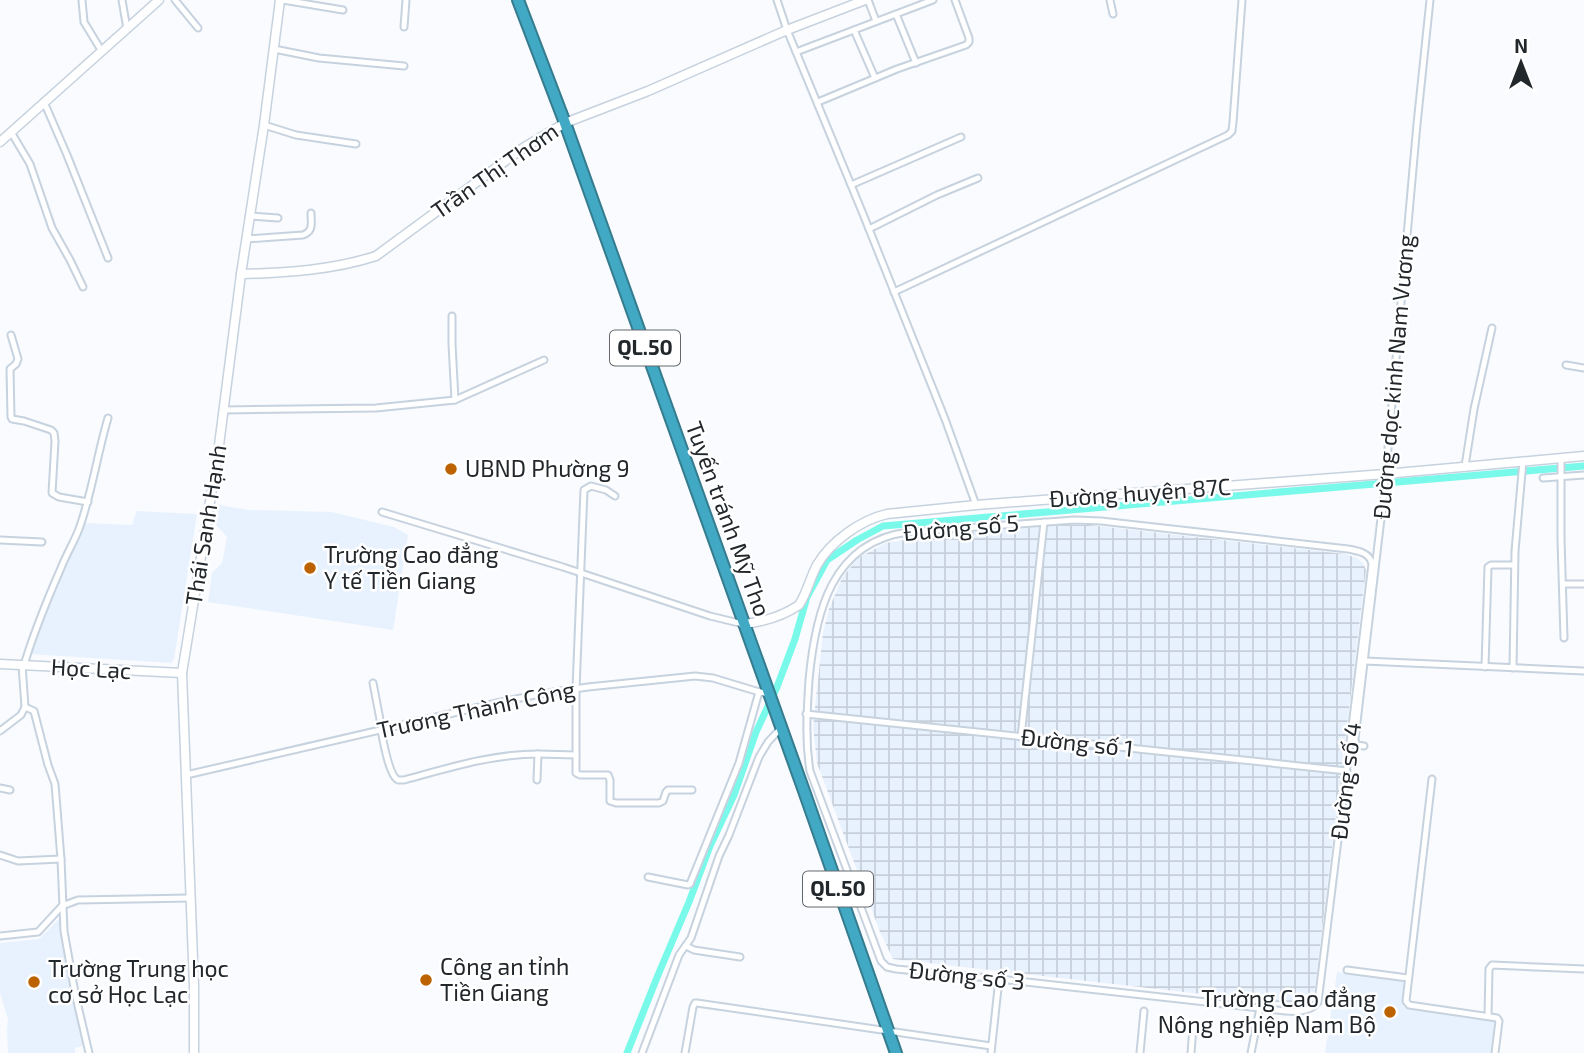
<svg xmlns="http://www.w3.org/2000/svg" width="1584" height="1053" font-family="'Exo 2',sans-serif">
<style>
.built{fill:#e8f2fe}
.industrial{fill:url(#industrial-grid)}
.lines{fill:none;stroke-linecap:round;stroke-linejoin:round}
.canal{stroke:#79f9ea;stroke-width:7}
.street-casing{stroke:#c7d2df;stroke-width:9}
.secondary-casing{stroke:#c7d2df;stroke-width:11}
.highway-casing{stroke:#367c8f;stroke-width:14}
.street{stroke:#fff;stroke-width:5}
.secondary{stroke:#fff;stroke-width:8}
.highway{stroke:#41a9c4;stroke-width:10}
.poi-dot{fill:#bc6300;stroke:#fff;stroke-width:2.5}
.labels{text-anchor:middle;stroke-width:5;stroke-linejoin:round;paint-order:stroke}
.shield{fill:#fff;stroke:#64686b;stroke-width:2}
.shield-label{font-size:21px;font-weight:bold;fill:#22272c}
.street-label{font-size:23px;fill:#22272c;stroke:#fff}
.poi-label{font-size:23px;fill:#22272c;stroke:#fff;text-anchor:start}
</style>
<defs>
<pattern id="industrial-grid" width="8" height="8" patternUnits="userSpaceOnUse" patternTransform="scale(1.75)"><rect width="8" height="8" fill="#e8f2fe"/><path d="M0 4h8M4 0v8" fill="none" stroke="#c7d0da"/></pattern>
</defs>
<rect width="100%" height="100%" fill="#f9fbfe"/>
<g class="built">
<path d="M219,505L249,510L332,512L394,527L408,535L393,630L208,602L212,573L222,563L227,537L216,525Z"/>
<path d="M137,511L197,514L174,659L171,663L29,654L64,566L84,523L132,525Z"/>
<path d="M61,917V929L66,970L85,1045L75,1048V1053H8L7,1031L8,1019L0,993V943L39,939Z"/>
<path d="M1337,972L1406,980L1403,1007L1495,1018L1496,1020L1493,1053H1325Z"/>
</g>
<path class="industrial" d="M1063,525H1089L1345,554L1357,558L1363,563L1366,570L1315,987L1314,996L1308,1003L1298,1005L893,959L880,932L817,763L813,727L823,633L829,609L842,578L858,558L886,543L925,536Z"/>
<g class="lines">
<path class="canal" d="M627,1053L658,975L689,902L710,846L734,795L756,732L777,687L795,639L807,597L827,560L857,540L883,526L1584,466"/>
<g class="street-casing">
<g id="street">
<path d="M82,0L84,22L101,50"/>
<path d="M122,0L127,29"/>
<path d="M175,0L198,28"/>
<path d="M283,0L343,10"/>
<path d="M777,0L787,30L863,214L945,419L976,505"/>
<path d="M868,0L876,21"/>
<path d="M1110,0L1113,14"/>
<path d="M896,14L916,63"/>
<path d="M404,27L406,0"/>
<path d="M854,30L875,78"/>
<path d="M274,49L319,58L404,66"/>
<path d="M796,52L933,0"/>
<path d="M44,102L67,155L108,258"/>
<path d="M818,102L897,69L966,45L969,42V38L955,0"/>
<path d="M264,125L296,135L356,144"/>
<path d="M11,132L30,164L52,228L70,260L83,287"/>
<path d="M851,185L961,137"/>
<path d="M249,216L278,218"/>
<path d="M869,229L937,195L978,178"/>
<path d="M246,239L303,235C314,231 311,223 311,213"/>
<path d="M894,292L1228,135L1232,131L1233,122L1242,0"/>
<path d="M452,316V344L455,400"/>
<path d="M11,335L18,359L16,364L10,369L11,417L12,419L24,421L51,430L54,433L55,441L52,493L59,497L88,502"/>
<path d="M1566,365L1584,368"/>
<path d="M223,410L376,408L455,400L544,360"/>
<path d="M1561,458V540L1564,638"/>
<path d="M1465,466L1474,409L1492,328"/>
<path d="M1543,478L1584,475"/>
<path d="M615,496L606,490L591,486L584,490L576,689V773L580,775H608L610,780V801L616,803H659L663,801L666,792L668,790H692"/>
<path d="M382,512L563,567L710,616L743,624"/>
<path d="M1075,520L1101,521L1348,549C1359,551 1370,553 1372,564L1318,1002C1306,1018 1277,1009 1260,1008L999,979L896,969L887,967L881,961L810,771C805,740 807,711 809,680C815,614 831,542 908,532Z"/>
<path d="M0,540L42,542"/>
<path d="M1563,584H1584"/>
<path d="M1365,661L1584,671"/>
<path d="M24,665C34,632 47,600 61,568C66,555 74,542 79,529C92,493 97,455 108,418"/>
<path d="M1485,667L1488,567L1491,565H1514"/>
<path d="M1513,668L1515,551L1523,461"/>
<path d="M373,683L382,730"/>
<path d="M25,707L34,711L48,765L55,784L61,859L64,931L75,993L89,1053"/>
<path d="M806,714L1347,771"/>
<path d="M381,730C383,740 389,776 398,780C400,780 402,780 404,780C448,768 492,754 538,754L537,780"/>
<path d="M0,731L21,715L25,707L22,665"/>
<path d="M1021,737L1044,522"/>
<path d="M1364,746L1356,745L1355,739L1384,493L1417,124L1430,0"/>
<path d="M538,754L576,755"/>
<path d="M186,775L501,702L540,694L588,687L695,676L713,678L756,691L769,694"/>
<path d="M1432,779L1406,1001L1409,1005L1497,1018L1499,1021L1495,1053"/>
<path d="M0,788L10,790"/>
<path d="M0,855L18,861L61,859"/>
<path d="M648,877L688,885L690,884L739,763L759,692"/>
<path d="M0,936L38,932L62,906L78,900L191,898"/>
<path d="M686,946L694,950L740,957"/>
<path d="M1347,970L1408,978"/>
<path d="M1488,1016L1489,969L1492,965L1584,969"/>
<path d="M642,1053L679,955L691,938L719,856L729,835L759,757L768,742L781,728"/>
<path d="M685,1053L693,1007L695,1003H697L991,1046"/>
<path d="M991,1053L999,979"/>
<path d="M1140,1053L1144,1011"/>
<path d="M1191,1053L1193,1027"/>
<path d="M1251,1053L1260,1008"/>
</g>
</g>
<g class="secondary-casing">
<g id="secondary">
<path d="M0,142L159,0"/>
<path d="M241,274C285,273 333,270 376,256L523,148L565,123L648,91L787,30L865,0"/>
<path d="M743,624C762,622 783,616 799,605C807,593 810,578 817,565C831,541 861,520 887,514L976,505L1385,474L1584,456"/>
<path d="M0,664L182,673"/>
<path d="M194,1053V986L182,673L218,453L241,274L264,125L280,0"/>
</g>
</g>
<g class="highway-casing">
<path id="highway" d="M518,0L565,123L804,791L896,1053"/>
</g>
<use href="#street" class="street"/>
<use href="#secondary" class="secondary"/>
<use href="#highway" class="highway"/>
</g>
<g class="poi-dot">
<circle cx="451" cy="469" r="7"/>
<circle cx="310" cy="568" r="7"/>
<circle cx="426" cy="980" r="7"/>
<circle cx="34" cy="982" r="7"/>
<circle cx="1390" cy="1012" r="7"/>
</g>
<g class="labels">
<g class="shield">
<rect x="610" y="330.5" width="70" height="35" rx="5"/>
<rect x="803" y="871.5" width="70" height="35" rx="5"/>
</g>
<g class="shield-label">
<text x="645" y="355">QL.50</text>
<text x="838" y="896">QL.50</text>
</g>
<g class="street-label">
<text transform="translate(495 171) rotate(-35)" y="8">Trần Thị Thơm</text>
<text transform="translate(1394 377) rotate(-85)" y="8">Đường dọc kinh Nam Vương</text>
<text transform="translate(1140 493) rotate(-4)" y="8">Đường huyện 87C</text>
<text transform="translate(728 519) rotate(70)" y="8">Tuyến tránh Mỹ Tho</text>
<text transform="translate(206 525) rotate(-81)" y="8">Thái Sanh Hạnh</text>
<text transform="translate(961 528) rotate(-5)" y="8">Đường số 5</text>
<text transform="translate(91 669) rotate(3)" y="8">Học Lạc</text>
<text transform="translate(476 710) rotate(-12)" y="8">Trương Thành Công</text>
<text transform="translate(1077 743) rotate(6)" y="8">Đường số 1</text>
<text transform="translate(1346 781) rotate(-83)" y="8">Đường số 4</text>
<text transform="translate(967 976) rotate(6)" y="8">Đường số 3</text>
</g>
<g class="poi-label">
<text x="465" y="477">UBND Phường 9</text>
<text x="324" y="563">Trường Cao đẳng<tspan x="324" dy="26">Y tế Tiền Giang</tspan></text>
<text x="440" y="975">Công an tỉnh<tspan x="440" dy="26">Tiền Giang</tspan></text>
<text x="48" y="977">Trường Trung học<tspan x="48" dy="26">cơ sở Học Lạc</tspan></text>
<text x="1376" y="1007" text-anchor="end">Trường Cao đẳng<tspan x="1376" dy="26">Nông nghiệp Nam Bộ</tspan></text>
</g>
</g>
<g transform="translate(1521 63)" stroke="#ffffff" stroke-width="5" paint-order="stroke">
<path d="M0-5L12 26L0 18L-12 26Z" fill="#22272c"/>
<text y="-10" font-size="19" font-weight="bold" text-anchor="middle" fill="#22272c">N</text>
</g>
</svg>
